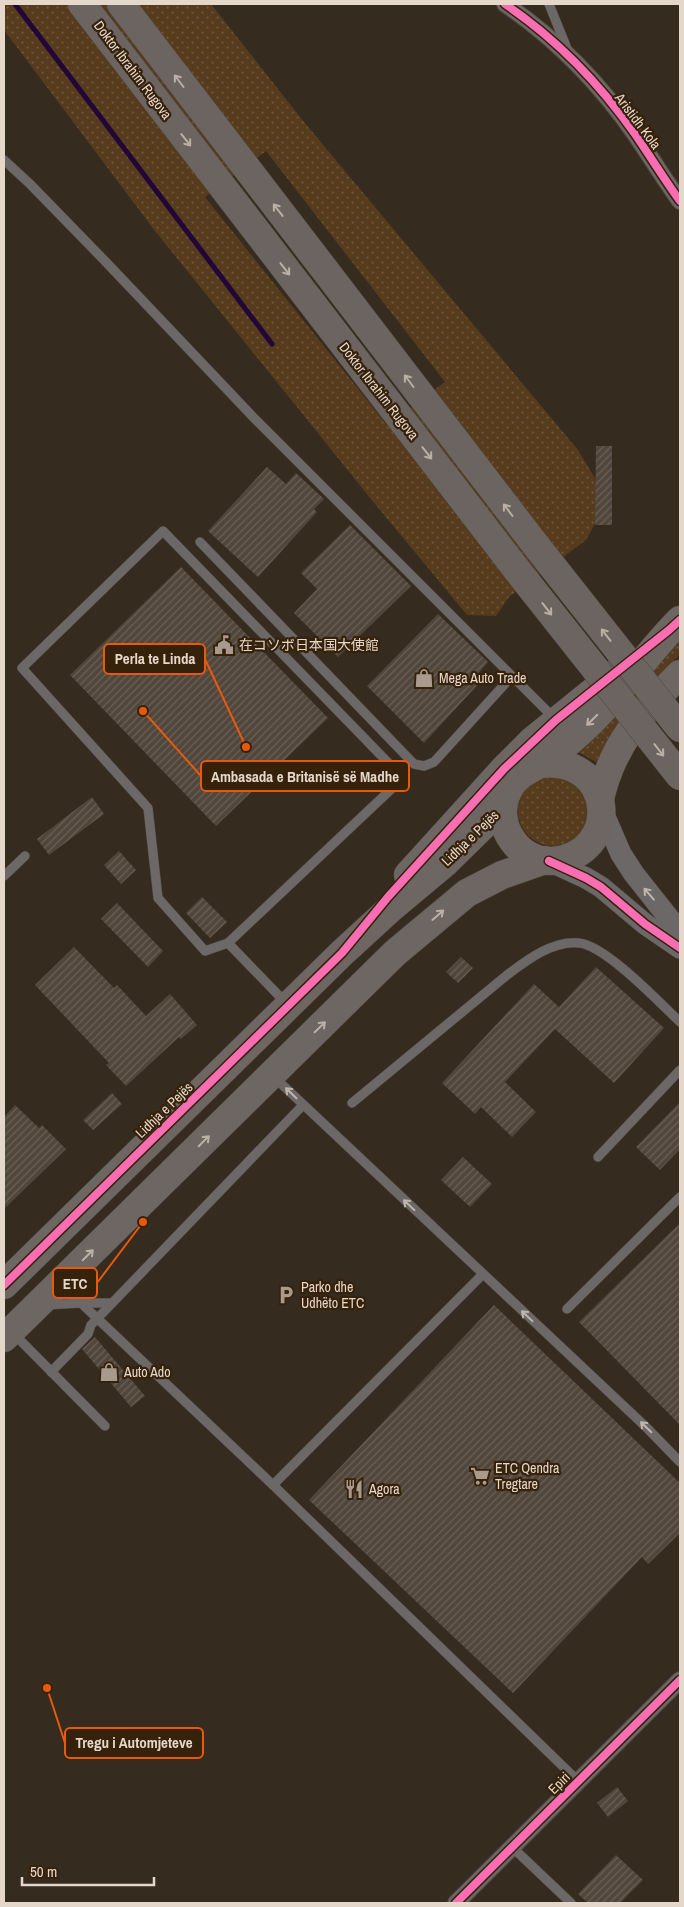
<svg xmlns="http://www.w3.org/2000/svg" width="684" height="1907" font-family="'Archivo Narrow','Noto Sans SC','Noto Sans JP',sans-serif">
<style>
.grass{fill:url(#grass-dots);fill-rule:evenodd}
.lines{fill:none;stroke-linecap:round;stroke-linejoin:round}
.stream{stroke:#220638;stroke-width:5}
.building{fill:url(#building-hatch)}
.service-casing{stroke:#50473c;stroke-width:10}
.minor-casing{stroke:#50473c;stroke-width:18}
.tertiary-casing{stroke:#50473c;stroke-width:22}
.trunk-casing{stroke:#50473c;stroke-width:29}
.motorway-casing{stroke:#50473c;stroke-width:29}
.service{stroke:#6c6868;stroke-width:9}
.minor{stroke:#6c6868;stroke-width:16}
.tertiary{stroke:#6c6868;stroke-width:21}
.trunk{stroke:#6d6663;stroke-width:28}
.motorway{stroke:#6c6460;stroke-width:28}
.motorway-bridge-casing{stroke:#50473c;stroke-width:29;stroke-linecap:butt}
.motorway-bridge{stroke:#6c6460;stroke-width:28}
.cycleway-casing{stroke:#36210a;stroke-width:11}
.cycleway{stroke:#f96db3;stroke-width:8}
.oneway{stroke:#bbafa5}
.oneway2{stroke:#bbafa6}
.oneway3{stroke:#c1b6ad}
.labels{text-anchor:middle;stroke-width:4.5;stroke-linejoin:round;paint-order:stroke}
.street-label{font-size:14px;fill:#e5d7ca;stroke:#36210a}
.poi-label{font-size:14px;fill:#e5d7ca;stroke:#36210a;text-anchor:start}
.leader{fill:none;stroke:#e8590c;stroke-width:2}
.callout-dot{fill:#e8590c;stroke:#36210a;stroke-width:2}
.callout{fill:#36210a;stroke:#e8590c;stroke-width:2}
.callout-label{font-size:15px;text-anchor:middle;font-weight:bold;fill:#e5d7ca}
</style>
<defs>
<pattern id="grass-dots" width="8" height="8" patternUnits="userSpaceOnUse" patternTransform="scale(1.25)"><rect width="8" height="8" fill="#563b1d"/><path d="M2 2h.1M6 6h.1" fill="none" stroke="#6e573c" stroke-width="1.8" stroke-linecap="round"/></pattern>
<pattern id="building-hatch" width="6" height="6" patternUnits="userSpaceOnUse" patternTransform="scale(1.25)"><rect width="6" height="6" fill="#50463c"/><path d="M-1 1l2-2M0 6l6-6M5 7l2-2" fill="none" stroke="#696057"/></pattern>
</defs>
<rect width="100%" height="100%" fill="#362b1f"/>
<g class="grass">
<path d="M4,4H211L304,122L578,450L608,500L586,540L509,597L496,616L467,615L375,504L155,231L4,30ZM266,151L445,382L387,425L205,197Z"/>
<path d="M680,639V654L629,710L596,762L573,749Z"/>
<circle cx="553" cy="811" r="35"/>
</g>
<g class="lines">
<path class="stream" d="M15,4L272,344"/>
</g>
<g class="building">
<path d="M596,446H612V525H595Z"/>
<path d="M267,467L286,484L296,473L324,499L314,509L317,512L258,577L208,531Z"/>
<path d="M350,525L411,586L338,657L294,613L317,589L301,573Z"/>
<path d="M181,567L328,718L216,826L70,675Z"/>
<path d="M438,614L488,662L477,675L482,680L424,743L367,686Z"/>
<path d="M92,797L104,814L49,855L37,839Z"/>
<path d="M119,851L136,870L121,884L104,865Z"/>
<path d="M202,897L227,922L210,938L186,913Z"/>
<path d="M117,903L163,951L148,967L101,919Z"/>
<path d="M74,947L114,988L117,985L146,1016L170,994L197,1025L181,1039L179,1037L126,1086L106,1065L109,1063L35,985Z"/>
<path d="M461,957L473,968L458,983L446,972Z"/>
<path d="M596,967L664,1028L614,1083L555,1029L505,1082L536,1112L512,1137L481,1107L475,1114L442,1083L534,984L559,1007Z"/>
<path d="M112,1093L122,1104L93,1130L83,1120Z"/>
<path d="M680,1102V1149L660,1170L636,1147Z"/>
<path d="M15,1105L39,1128L42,1125L66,1149L4,1209V1117Z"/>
<path d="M463,1157L492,1184L470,1207L441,1180Z"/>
<path d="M680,1223V1425L579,1322Z"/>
<path d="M494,1305L680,1483V1533L648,1564L642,1557L513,1693L309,1500Z"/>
<path d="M95,1337L145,1396L131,1407L82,1349Z"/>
<path d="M617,1787L628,1801L608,1817L597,1803Z"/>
<path d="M616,1855L643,1880L620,1903H588L578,1894Z"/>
</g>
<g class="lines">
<g class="service-casing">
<g id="service">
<path d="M549,4L568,51"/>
<path d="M4,160L30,184L104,260L255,419L554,718"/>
<path d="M200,542L414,764L424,766L434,762L512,676"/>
<path d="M4,876L25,856"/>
<path d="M228,943L403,778L163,531L22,668L148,808L158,898L205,951L228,943L286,1003"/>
<path d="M274,1077L646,1427L680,1462"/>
<path d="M352,1103L507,975C527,960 553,940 579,943C605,945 660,1003 680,1022"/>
<path d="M598,1157L680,1070"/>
<path d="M81,1303H112"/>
<path d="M46,1305L81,1303L273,1485L578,1781"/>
<path d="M567,1309L680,1197"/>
<path d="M13,1333L105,1426"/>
<path d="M51,1372L88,1334L91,1325L303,1105"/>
<path d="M273,1485L483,1274"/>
<path d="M512,1847L571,1903"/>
</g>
</g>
<g class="minor-casing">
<g id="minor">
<path d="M505,4C555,38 600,84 635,134C650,156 664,179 680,201"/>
<path d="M456,1903L680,1680"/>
</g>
</g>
<g class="tertiary-casing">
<g id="tertiary">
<path d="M602,810L621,854L634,874L680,932"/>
<path d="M549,861L586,878L601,887L645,924L680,948"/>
</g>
</g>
<g class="trunk-casing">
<g id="trunk">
<path d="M540,764C616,755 623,855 552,861C537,862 521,853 513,841C502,827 500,807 508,791C516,774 527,772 541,763C554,755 566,745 577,735C616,701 644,656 680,620"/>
<path d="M600,799C612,745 642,712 680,674"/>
<path d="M408,875L504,769L532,741L621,669"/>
<path d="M4,1285L342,953L390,909L445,863L503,806"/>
<path d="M4,1338L395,953L467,893L502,875L545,860"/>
</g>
</g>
<g class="motorway-casing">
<g id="motorway">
<path d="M82,4L517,570"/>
<path d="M121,4L538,548"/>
</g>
</g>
<use href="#service" class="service"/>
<use href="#minor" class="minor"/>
<use href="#tertiary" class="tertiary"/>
<use href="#trunk" class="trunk"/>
<use href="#motorway" class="motorway"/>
<g class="motorway-bridge-casing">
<g id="motorway-bridge">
<path d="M538,548L680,728"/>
<path d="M517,570L680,776"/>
</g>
</g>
<use href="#motorway-bridge" class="motorway-bridge"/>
<g class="cycleway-casing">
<g id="cycleway">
<path d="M505,4C555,38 600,84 635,134C650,156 664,179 680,201"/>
<path d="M549,861L586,878L601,887L645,924L680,948"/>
<path d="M4,1285L342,953L388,897L504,769L556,720L669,630L680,620"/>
<path d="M456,1903L680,1680"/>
</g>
</g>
<use href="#cycleway" class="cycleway"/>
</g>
<defs><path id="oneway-shaft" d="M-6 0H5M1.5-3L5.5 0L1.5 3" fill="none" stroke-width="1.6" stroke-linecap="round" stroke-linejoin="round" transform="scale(1.25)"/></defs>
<g class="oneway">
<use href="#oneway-shaft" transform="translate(179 81) rotate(-127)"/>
<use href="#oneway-shaft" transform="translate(186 140) rotate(52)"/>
<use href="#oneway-shaft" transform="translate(278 210) rotate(-128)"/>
<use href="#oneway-shaft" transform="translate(285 269) rotate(52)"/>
<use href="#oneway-shaft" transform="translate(409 381) rotate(-127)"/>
<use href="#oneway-shaft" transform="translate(427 453) rotate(52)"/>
<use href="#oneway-shaft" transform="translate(508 510) rotate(-127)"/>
<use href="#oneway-shaft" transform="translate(547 609) rotate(52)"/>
<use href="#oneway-shaft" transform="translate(606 635) rotate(-128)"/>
<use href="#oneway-shaft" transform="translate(659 750) rotate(52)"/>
</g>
<g class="oneway2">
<use href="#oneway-shaft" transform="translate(592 720) rotate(135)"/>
<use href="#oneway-shaft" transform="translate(438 915) rotate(-41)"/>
<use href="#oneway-shaft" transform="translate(320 1027) rotate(-44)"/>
<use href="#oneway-shaft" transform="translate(204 1141) rotate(-45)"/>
<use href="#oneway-shaft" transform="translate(88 1255) rotate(-45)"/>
</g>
<g class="oneway3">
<use href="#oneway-shaft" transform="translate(649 894) rotate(-131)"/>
<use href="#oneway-shaft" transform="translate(291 1093) rotate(-136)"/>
<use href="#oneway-shaft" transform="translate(409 1205) rotate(-137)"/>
<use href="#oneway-shaft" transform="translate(527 1316) rotate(-137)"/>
<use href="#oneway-shaft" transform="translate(646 1427) rotate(-136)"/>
</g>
<defs>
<g id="civic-bare" transform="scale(1.5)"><path d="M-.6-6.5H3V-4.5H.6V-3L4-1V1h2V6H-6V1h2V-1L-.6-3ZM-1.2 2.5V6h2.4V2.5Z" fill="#a89b8e" stroke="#36210a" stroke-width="2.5" paint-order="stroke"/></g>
<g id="shop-bare" transform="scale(1.5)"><path d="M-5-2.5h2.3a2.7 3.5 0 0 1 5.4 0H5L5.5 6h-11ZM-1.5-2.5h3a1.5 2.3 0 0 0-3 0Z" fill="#a89b8e" stroke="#36210a" stroke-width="2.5" paint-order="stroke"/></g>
<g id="parking-bare" transform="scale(1.5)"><path d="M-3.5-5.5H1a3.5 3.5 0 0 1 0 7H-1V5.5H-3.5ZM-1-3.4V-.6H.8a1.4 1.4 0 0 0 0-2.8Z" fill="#a89b8e" stroke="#36210a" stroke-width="2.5" paint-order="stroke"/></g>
<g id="supermarket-bare" transform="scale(1.5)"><path d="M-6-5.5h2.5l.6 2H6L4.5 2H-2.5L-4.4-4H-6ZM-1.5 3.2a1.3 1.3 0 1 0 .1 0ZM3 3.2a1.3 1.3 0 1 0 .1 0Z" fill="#a89b8e" stroke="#36210a" stroke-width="2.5" paint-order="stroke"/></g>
<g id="restaurant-bare" transform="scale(1.5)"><path d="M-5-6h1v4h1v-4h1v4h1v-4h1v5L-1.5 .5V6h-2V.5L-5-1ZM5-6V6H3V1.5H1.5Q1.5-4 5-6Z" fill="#a89b8e" stroke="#36210a" stroke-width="2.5" paint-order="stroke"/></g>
</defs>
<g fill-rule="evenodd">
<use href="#civic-bare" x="224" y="645"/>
<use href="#shop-bare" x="424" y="678"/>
<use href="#parking-bare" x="286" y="1295"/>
<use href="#shop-bare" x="109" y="1372"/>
<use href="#supermarket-bare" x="480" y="1476"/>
<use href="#restaurant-bare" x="354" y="1489"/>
</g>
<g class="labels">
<g class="street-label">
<text transform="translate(133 70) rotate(53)" y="5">Doktor Ibrahim Rugova</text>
<text transform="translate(638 121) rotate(53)" y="5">Aristidh Kola</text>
<text transform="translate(379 391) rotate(52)" y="5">Doktor Ibrahim Rugova</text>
<text transform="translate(470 838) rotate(-44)" y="5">Lidhja e Pejës</text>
<text transform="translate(164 1110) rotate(-44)" y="5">Lidhja e Pejës</text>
<text transform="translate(559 1783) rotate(-45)" y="5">Epiri</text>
</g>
<g class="poi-label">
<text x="239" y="650">在コソボ日本国大使館</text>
<text x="439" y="683">Mega Auto Trade</text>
<text x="301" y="1292">Parko dhe<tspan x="301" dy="16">Udhëto ETC</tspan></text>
<text x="124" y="1377">Auto Ado</text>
<text x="495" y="1473">ETC Qendra<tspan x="495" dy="16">Tregtare</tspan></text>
<text x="369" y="1494">Agora</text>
</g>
</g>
<path class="leader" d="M246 747L205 659M143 711L201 776M143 1222L97 1283M47 1688L65 1743"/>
<g class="callout-dot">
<circle cx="246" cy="747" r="5"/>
<circle cx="143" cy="711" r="5"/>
<circle cx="143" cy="1222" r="5"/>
<circle cx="47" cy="1688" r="5"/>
</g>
<g class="callout">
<rect x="104" y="644" width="101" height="30" rx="5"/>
<rect x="201" y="761" width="208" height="30" rx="5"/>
<rect x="53" y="1268" width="44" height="30" rx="5"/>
<rect x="65" y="1728" width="138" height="30" rx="5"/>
</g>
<g class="callout-label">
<text x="155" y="664">Perla te Linda</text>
<text x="305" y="782">Ambasada e Britanisë së Madhe</text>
<text x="75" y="1289">ETC</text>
<text x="134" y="1748">Tregu i Automjeteve</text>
</g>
<rect width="684" height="1907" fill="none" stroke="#e5d7ca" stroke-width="10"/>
<path d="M22 1877v8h132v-8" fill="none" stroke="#e5d7ca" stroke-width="2.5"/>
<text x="30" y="1877" font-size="15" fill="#e5d7ca" stroke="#36210a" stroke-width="4" paint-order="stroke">50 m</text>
</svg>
